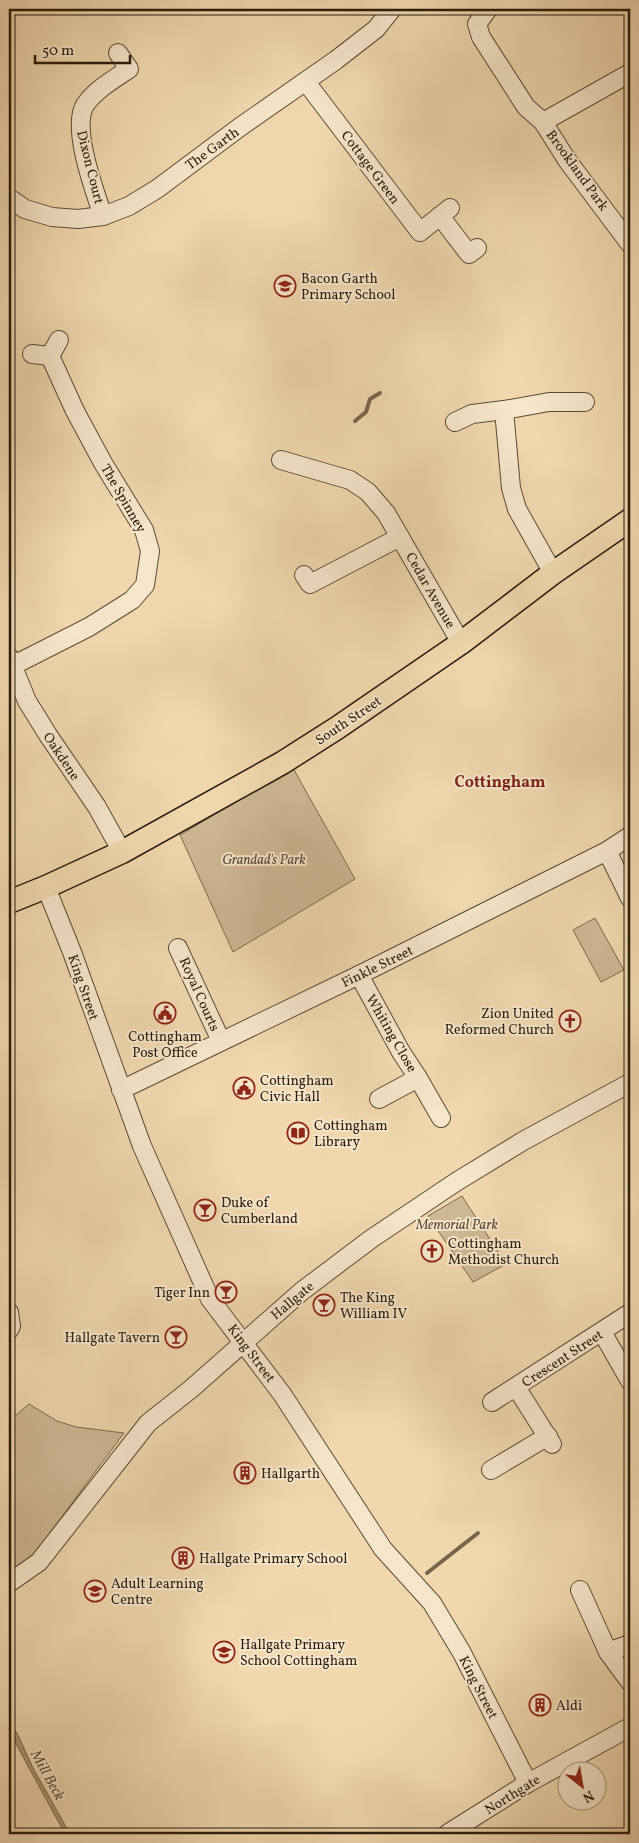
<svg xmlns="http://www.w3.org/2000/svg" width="639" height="1843" font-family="Vollkorn,serif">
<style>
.green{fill:#ceb793;stroke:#7c6950}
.water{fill:#ac9778;stroke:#78654e}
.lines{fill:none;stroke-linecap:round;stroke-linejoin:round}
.stream{stroke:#78654e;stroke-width:4}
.minor-casing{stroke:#5b4a36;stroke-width:20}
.major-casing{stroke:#291b0e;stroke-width:25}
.minor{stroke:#f5e5ca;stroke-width:18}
.major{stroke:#f0d7ae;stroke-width:22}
.labels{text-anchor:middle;stroke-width:4;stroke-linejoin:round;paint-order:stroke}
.street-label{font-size:14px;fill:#291b0e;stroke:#f5e5ca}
.poi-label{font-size:14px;fill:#291b0e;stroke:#f5e5ca;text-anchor:start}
.park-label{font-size:14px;font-style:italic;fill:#5b4a36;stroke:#f5e5ca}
.water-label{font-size:15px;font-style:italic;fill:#5d4d38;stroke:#f5e5ca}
.quarter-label{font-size:16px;font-weight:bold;fill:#7a1f14;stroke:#f5e5ca}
</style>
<rect width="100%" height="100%" fill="#f0d7ae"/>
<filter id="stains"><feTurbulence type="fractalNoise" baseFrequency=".004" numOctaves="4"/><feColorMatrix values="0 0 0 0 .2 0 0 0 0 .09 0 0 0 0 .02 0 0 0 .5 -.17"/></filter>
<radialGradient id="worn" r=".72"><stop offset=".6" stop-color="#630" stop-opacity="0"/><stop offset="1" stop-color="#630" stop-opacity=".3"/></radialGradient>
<g class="green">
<path d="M293,768L355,879L233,952L180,835Z"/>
<path d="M595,918L624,970L601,982L573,930Z"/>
<path d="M462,1196L506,1264L473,1282L428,1216Z"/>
<path d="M29,1404L57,1421L76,1427L124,1433L32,1557L9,1573V1421Z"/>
</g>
<path class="water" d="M9,1724L17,1733L33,1768L70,1834H65L9,1731Z"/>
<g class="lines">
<g class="stream">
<path d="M628,151L630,150"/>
<path d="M355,421L366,412L370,399L380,393"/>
<path d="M427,1573L478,1533"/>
</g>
<g class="minor-casing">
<g id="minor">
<path d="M488,9L477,24L481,37L526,107L543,122L567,160L630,244"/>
<path d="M306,82L420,232L450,208"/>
<path d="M543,122L630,73"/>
<path d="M9,198L25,209L52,217L78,219L103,216L129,206L157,189L240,127L336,60L376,29L392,9"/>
<path d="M103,216C95,192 71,128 85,105C95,90 114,79 129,69L118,53"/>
<path d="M440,216L469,254L477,248"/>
<path d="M32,354L50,356L59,340"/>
<path d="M455,422L472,414L504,410"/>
<path d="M281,460L350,480L368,492L386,513L461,643"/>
<path d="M553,573L517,509L511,488L504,410L549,402H585"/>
<path d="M304,575L310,584L400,537"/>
<path d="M9,657L27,701L48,735L97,807L122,852"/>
<path d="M12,666L89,627L132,600L145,585L150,551L144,530L103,463L75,411L50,356"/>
<path d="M607,851L630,898"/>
<path d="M46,887L72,952L142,1146L210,1299L282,1394L383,1549L432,1603L462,1653L528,1783"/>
<path d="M178,948L221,1041"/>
<path d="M359,975L401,1052L418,1078L441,1118"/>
<path d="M121,1090L359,975L607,851L630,836"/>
<path d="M379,1099L418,1078"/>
<path d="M9,1312L11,1326L9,1330"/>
<path d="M602,1332L630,1381"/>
<path d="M516,1387L552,1444"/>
<path d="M492,1402L630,1313"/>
<path d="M491,1470L548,1436"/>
<path d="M9,1583L39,1562L148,1423L191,1389L302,1291L371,1239L456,1182L523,1141L630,1083"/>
<path d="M580,1590L608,1652L630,1682"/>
<path d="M608,1652L630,1644"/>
<path d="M447,1834L528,1783L630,1727"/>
</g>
</g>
<g class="major-casing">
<path id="major" d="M9,902L46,887L122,852L282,763L337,728L461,643L553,573L630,520"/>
</g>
<use href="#minor" class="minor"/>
<use href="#major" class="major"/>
</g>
<defs>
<g id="school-ring" transform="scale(1.125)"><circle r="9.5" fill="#f5e5ca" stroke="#8f2418" stroke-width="1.5"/><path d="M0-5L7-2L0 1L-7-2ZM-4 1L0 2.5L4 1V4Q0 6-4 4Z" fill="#8f2418"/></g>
<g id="civic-ring" transform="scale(1.125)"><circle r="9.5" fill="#f5e5ca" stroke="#8f2418" stroke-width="1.5"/><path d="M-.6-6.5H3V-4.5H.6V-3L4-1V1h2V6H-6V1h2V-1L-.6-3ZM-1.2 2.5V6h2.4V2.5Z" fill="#8f2418"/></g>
<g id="church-ring" transform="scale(1.125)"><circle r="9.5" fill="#f5e5ca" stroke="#8f2418" stroke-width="1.5"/><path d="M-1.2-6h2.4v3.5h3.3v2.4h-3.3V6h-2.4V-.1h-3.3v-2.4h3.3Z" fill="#8f2418"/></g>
<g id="library-ring" transform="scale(1.125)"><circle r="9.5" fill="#f5e5ca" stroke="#8f2418" stroke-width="1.5"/><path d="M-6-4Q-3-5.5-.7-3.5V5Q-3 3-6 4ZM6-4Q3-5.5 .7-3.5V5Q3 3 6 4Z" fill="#8f2418"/></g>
<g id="bar-ring" transform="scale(1.125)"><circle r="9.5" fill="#f5e5ca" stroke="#8f2418" stroke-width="1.5"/><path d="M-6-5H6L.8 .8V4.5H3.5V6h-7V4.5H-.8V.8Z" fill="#8f2418"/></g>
<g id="building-ring" transform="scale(1.125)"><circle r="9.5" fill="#f5e5ca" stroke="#8f2418" stroke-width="1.5"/><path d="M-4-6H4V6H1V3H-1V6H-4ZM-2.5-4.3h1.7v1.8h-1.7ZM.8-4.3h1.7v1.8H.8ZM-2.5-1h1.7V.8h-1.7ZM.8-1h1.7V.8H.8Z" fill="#8f2418"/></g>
</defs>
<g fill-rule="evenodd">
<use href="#school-ring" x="285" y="286"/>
<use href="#civic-ring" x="165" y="1013"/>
<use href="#church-ring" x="570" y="1021"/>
<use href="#civic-ring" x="244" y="1088"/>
<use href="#library-ring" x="298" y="1133"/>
<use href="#bar-ring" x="205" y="1210"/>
<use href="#church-ring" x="432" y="1251"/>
<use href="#bar-ring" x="226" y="1292"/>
<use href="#bar-ring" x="324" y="1305"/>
<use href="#bar-ring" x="176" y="1337"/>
<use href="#building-ring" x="245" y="1473"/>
<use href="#building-ring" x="183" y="1558"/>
<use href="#school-ring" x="95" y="1591"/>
<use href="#school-ring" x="224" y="1652"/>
<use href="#building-ring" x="540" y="1705"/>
</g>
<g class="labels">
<g class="street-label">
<text transform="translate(212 148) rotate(-36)" y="5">The Garth</text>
<text transform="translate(91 167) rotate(76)" y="5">Dixon Court</text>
<text transform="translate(371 167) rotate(53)" y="5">Cottage Green</text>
<text transform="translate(578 170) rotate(54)" y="5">Brookland Park</text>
<text transform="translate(124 498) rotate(60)" y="5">The Spinney</text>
<text transform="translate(431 590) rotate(60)" y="5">Cedar Avenue</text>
<text transform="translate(348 720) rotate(-34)" y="5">South Street</text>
<text transform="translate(62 756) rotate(56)" y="5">Oakdene</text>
<text transform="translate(377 966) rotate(-26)" y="5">Finkle Street</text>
<text transform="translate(84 987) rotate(71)" y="5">King Street</text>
<text transform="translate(200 994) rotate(66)" y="5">Royal Courts</text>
<text transform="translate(392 1033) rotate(60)" y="5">Whiting Close</text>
<text transform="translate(292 1300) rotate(-40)" y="5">Hallgate</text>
<text transform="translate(252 1353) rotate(53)" y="5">King Street</text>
<text transform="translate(562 1358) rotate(-33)" y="5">Crescent Street</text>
<text transform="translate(479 1687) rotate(63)" y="5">King Street</text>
<text transform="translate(512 1794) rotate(-32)" y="5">Northgate</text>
</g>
<g class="poi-label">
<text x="301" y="283">Bacon Garth<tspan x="301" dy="16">Primary School</tspan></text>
<text x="554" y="1018" text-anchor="end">Zion United<tspan x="554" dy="16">Reformed Church</tspan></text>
<text x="165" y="1041" text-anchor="middle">Cottingham<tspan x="165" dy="16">Post Office</tspan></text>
<text x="260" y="1085">Cottingham<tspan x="260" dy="16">Civic Hall</tspan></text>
<text x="314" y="1130">Cottingham<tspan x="314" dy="16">Library</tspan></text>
<text x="221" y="1207">Duke of<tspan x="221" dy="16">Cumberland</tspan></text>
<text x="448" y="1248">Cottingham<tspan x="448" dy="16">Methodist Church</tspan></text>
<text x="210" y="1297" text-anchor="end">Tiger Inn</text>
<text x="340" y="1302">The King<tspan x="340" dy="16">William IV</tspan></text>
<text x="160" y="1342" text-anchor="end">Hallgate Tavern</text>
<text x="261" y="1478">Hallgarth</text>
<text x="199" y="1563">Hallgate Primary School</text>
<text x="111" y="1588">Adult Learning<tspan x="111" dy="16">Centre</tspan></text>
<text x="240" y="1649">Hallgate Primary<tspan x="240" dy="16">School Cottingham</tspan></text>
<text x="556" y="1710">Aldi</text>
</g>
<g class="park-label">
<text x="264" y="864">Grandad's Park</text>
<text x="457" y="1229">Memorial Park</text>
</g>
<g class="water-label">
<text transform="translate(48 1775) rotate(61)" y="5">Mill Beck</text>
</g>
<g class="quarter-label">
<text x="500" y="787">Cottingham</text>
</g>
</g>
<rect width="639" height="1843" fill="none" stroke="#f0d7ae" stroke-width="30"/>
<rect x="10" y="10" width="619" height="1823" fill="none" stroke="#291b0e" stroke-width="2.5"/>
<rect x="15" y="15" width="609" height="1813" fill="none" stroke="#291b0e"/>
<g transform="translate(582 1786) rotate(149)"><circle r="24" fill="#f5e5ca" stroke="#a3947f"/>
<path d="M0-4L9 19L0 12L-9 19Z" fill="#8f2418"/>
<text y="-8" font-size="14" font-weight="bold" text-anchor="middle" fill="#291b0e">N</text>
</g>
<path d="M35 55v8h95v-8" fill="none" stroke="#291b0e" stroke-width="2.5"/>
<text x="42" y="55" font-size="15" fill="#291b0e" stroke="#f5e5ca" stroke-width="4" paint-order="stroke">50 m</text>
<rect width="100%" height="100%" filter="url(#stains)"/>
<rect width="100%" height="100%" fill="url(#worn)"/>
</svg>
